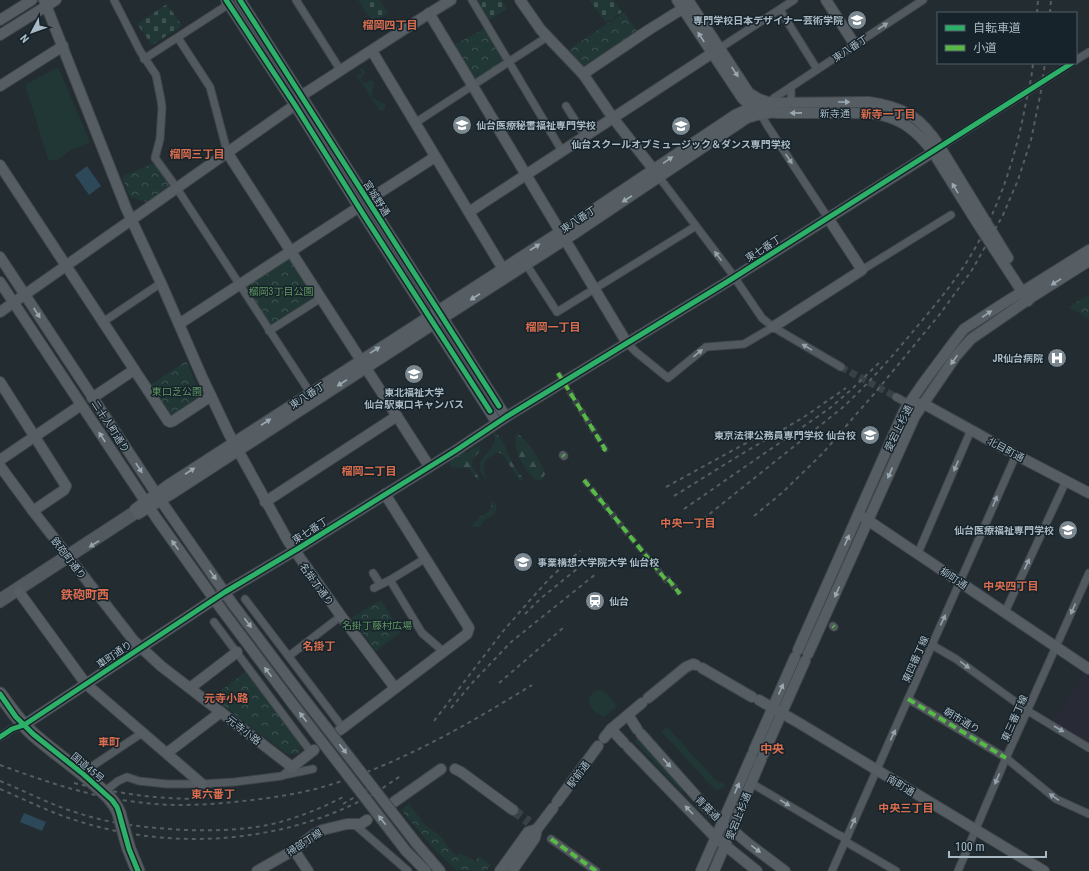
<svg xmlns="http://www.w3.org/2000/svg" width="1089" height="871" font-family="'Roboto Condensed','Noto Sans JP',sans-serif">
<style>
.medical{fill:#282a36}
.grass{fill:#203735}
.forest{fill:url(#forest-firs)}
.cemetery{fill:url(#cemetery-stones)}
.park{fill:url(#park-crowns)}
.water{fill:#2c4859}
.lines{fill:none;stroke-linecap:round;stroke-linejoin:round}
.street-tunnel{stroke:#374146;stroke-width:7;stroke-dasharray:7 3.5;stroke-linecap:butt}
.secondary-tunnel{stroke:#374146;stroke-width:10;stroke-dasharray:10 5;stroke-linecap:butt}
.street-casing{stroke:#40474b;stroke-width:9}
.secondary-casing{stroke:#40474b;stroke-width:12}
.highway-casing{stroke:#3f474c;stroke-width:15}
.street{stroke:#525a60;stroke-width:7}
.secondary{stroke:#565e64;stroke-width:10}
.highway{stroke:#575c5e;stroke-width:13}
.rail{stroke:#565d62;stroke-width:2;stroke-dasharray:4 4;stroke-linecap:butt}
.secondary-bridge-casing{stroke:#40474b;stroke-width:12;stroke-linecap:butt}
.highway-bridge-casing{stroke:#3f474c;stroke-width:15;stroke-linecap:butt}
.secondary-bridge{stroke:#565e64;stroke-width:10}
.highway-bridge{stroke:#575c5e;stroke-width:13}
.quiet{stroke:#58b947;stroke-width:4;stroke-dasharray:8 4;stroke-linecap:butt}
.cycleway-casing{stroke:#16232b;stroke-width:8}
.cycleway{stroke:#2db169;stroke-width:5}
.oneway{fill:#94a2ab}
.oneway2{fill:#99a8b1}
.labels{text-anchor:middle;stroke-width:3;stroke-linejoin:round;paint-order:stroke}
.poi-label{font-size:10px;font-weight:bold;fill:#aabac4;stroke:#16232b;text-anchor:end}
.street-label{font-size:10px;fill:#aabac4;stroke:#16232b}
.park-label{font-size:10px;fill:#609661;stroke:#16232b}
.neighbourhood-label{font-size:11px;font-weight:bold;fill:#db6d4e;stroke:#16232b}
.quarter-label{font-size:12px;font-weight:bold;fill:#db6d4e;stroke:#16232b}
</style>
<defs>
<pattern id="forest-firs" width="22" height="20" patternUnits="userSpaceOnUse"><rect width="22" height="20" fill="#203735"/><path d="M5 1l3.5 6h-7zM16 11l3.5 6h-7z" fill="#3e5251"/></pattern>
<pattern id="cemetery-stones" width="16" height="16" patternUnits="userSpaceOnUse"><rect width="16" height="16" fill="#203735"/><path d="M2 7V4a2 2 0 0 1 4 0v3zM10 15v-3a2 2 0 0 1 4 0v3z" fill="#3e5251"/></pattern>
<pattern id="park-crowns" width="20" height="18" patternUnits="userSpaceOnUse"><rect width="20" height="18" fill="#203735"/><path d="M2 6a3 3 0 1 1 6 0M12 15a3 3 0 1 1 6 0" fill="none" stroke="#3e5251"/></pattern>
</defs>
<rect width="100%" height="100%" fill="#232c30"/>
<path class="medical" d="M1084,673L1089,676V745L1052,721Z"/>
<g class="grass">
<path d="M58,67L90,142L80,147L74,148L56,161L48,159L25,85Z"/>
<path d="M361,68L364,69L365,72L364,75L361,77V80L363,83H366L370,80L374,82C375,88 368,95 376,100C379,102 382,102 385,104V109L383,111H380L357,76L362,73L359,69Z"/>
<path d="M598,690C606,690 612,699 616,706L615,708L604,717C591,711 580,698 598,690Z"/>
<path d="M667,727L717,781L725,784L723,788L716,791L662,732Z"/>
<path d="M637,738L678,782L684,794L700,811V812L634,741Z"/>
</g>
<g class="forest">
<path d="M493,432L496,433L504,444L510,459L523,479L522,481L519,480L504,456L500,453C496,453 494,454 491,456C482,462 482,468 486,477H485C483,475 480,472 480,469C477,454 502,449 493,432Z"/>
<path d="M517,433C529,442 540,459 545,474L542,480L538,481C526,476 510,445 517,433Z"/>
<path d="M480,445V451C478,454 475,456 473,459C469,469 478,472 480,481V482C466,469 476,466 453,468L450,465L451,460L463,451L466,453L476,446L477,447Z"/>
<path d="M491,501L494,502C498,507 497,513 492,516C490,518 488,517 486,519C483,520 482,525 480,527H473L472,525L476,521L478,520L479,517C486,514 493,510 491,501Z"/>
</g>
<g class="cemetery">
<path d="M358,0H380L388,13L373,22Z"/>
<path d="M476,0H502L507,9L488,21Z"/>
<path d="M589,0H614L622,12L606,22Z"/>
<path d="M167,4L182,26L152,45L137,24Z"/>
</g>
<g class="park">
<path d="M624,12L638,32L584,68L567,51Z"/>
<path d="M485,28L503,59L502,62L478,79H474L454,45Z"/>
<path d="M155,162L169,182V186L147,202L130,197L122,177Z"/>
<path d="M287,259L291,261L314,293L313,298L273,324L268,323L246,289L247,284Z"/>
<path d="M1089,294V319L1069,307Z"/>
<path d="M186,361L201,395L200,399L172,417L169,416L149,386Z"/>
<path d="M381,600L401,632L376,651L351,618Z"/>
<path d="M247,671L301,743L300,752L296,754H287L212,697Z"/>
<path d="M409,804L424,824L444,839V842L456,856L459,853L464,855H465L475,862L479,856L491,865L486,871L456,870L434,849L401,810Z"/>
</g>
<g class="water">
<path d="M87,166L101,186L89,195L75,175Z"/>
<path d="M24,813L46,822L42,831L20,822Z"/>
</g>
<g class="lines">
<g class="street-tunnel">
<path d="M841,367L896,397"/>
<path d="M558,373L605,449L603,451"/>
<path d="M584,480L666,580L668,579L680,594"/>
</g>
<path class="secondary-tunnel" d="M513,810L529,822"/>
<g class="street-casing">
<g id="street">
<path d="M114,0L140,51L156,75L161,100L162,108L160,139L155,158L174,184L313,397"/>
<path d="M296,0L341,71"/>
<path d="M472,0L562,151"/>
<path d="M780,10L817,69"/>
<path d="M178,38L210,87L227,151"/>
<path d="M720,48L794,0"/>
<path d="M144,59L229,4"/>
<path d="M1076,60L1089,52"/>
<path d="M771,103L774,98L923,0"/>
<path d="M791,103V88L792,86"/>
<path d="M566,106L585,136"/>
<path d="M759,111L767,125L828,218"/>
<path d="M415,123L547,37"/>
<path d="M937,149L1072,63"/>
<path d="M659,177L730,271L762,318L773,327L841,367"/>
<path d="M526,264L557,312L696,226"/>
<path d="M862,270L951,215"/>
<path d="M103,322L161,283"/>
<path d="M269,331L321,298"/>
<path d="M627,343L636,352L668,378L706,347L744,344L773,327"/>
<path d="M896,397L909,404"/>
<path d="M563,455L564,456"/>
<path d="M918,553L971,430"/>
<path d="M373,573L380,584"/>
<path d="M390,580L422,633L444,652"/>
<path d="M374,588L390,580L426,558"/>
<path d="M0,597L135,509"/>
<path d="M245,599L343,728"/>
<path d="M0,604L138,514"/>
<path d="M1005,612L1066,481"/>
<path d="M214,622L311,752"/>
<path d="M833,626L834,627"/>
<path d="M932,645L956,659L1028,711L1089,748"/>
<path d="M289,656L341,616"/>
<path d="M908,699L1006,758L1056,799L1089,814"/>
<path d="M0,737L12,729L24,725"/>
<path d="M82,773L142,733"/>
<path d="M284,775L313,769"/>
<path d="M751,783L837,834L843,837L848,843L896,871"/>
<path d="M104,792L118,781L127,777L139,781L167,784H202L234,782L282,776L292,767"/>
<path d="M354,824L408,871"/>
<path d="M551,839L596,871"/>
<path d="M832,871L1016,455"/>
<path d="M958,871L1006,758L1089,573"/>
</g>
</g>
<g class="secondary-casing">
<g id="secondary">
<path d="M44,0L126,208L161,283L202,377L229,434L288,541L341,616L395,688"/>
<path d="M226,0L295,105L365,217L497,423"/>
<path d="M240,0L506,417"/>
<path d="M520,0L541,30L583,74L613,118L657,174"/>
<path d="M677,0L742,98C758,115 771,113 792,113C809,113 825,113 842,113C860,113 879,112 896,120C911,126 923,139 933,152L976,221L1028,301"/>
<path d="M688,0L749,93L759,99L771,103L869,102C904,107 921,117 940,147L1008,258"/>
<path d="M826,0L855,45"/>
<path d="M429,13L627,343"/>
<path d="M0,20L32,0"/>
<path d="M0,35L56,0"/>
<path d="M372,51L506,274"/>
<path d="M583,74L650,29L687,6"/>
<path d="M0,86L63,46"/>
<path d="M227,151L232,160L429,466"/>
<path d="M0,165L168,421L170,422L173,421L211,396"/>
<path d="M368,200L435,157"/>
<path d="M469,212L717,50"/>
<path d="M0,257L161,501L232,603L302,696"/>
<path d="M0,282L157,519L222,610L292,703"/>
<path d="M0,312L295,105L301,96C351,64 400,31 451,0"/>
<path d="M179,324L359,207"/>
<path d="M773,327L862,270L828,218"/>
<path d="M0,382L66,486L64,490L33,511"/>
<path d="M92,398L134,370"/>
<path d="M918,404H924L1016,455L1089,493"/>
<path d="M0,460L81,405"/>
<path d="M0,466L33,511L134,641L161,666L292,767L314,750"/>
<path d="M265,502L397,416"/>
<path d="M135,509L168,485L569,226L735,115L754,106L771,103"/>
<path d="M138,514L173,493L457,309L574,234L747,118L761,114L769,113"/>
<path d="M863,517L1089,669"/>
<path d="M19,592L86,684L202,784"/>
<path d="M798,650L904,411L924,382L953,343L964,329L1004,303L1089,250"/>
<path d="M808,654L915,416L956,356L971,339L1032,297L1089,261"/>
<path d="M702,668L752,697"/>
<path d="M190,688L237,652"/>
<path d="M648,698L686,667L693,664L696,665"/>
<path d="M759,700L799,723L1044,871"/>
<path d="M628,715L637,729"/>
<path d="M24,725L225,592L299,548L455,451L506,417L727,282L933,152"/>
<path d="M611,729L624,743"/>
<path d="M340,730L467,634L469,628L385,494"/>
<path d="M641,734L706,807L723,822L749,844L785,871"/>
<path d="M604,738L611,729L642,703"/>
<path d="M628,747L716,838L757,871"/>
<path d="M754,750L795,657"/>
<path d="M167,753L221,712"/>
<path d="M763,755L805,661"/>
<path d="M455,769L461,772L513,810"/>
<path d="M394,802L441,769"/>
<path d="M557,802L598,746"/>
<path d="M416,843L440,871"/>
<path d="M294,850L308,871"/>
<path d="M406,851L426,871"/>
<path d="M257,871L294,850L313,835L322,830L347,824H361L367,820"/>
<path d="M500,871L528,832L537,829"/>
<path d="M512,871L535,838L537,829L553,808"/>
<path d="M701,871L752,755"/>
<path d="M714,871L761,760"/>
</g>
</g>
<g class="highway-casing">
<g id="highway">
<path d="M0,694C10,708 20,723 34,735C51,750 71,764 89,779C101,790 113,798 119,813"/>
<path d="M126,839L129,849L138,871"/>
</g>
</g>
<use href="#street" class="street"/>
<use href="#secondary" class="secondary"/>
<use href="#highway" class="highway"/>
<g class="rail">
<path d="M1037,13L1038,0"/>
<path d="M1050,13L1051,0"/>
<path d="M666,487L706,465L761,435"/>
<path d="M674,496L740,455L804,417L846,388"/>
<path d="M684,509L830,408L852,389L882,360"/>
<path d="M754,516L783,492L823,453L859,411L874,394L940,314L972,270L1003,215L1018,180L1031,140L1041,91L1045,63"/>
<path d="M697,524L842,408C867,385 889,360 910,335C930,311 951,287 968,260C998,212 1016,157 1026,102C1029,89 1032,76 1033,63"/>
<path d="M525,614L540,599L588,560"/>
<path d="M499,683L563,628"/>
<path d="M451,708L473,682L511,642L597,573"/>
<path d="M434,721L504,630L531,599L551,577L580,551"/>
<path d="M0,765C44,781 90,797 137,802C172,807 208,805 243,801C271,798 299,794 326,786C400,764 467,725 532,685"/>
<path d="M0,781C27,792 53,806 81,814C115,825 151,828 186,830C213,831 241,830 268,825C295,819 320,809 345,796"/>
<path d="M74,783C120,794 166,801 213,798"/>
<path d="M0,789C26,800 51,813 78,821C169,850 273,844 358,802C374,795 388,784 402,775"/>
<path d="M343,804L372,787"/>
</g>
<g class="secondary-bridge-casing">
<g id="secondary-bridge">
<path d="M302,696L416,843"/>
<path d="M292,703L406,851"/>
</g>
</g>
<g class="highway-bridge-casing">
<path id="highway-bridge" d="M119,813L126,839"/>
</g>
<use href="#secondary-bridge" class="secondary-bridge"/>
<use href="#highway-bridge" class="highway-bridge"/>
<g class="quiet">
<path d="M558,373L605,449L603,451"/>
<path d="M563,455L564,456"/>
<path d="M584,480L666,580L668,579L680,594"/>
<path d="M833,626L834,627"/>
<path d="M908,699L1006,758"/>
<path d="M551,839L596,871"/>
</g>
<g class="cycleway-casing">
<g id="cycleway">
<path d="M226,0L295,105L365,217L490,411"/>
<path d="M240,0L499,406"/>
<path d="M0,694L16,717L33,734L82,773L112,800L117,807L119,813L129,849L138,871"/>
<path d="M0,737L12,729L24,725L225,592L299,548L455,451L506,417L727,282L1072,63"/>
</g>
</g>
<use href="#cycleway" class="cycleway"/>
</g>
<defs><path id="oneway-solid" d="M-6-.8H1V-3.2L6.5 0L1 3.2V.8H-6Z"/></defs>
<g class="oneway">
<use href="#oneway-solid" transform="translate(883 26) rotate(-33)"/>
<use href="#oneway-solid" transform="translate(789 159) rotate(56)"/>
<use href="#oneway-solid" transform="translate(718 256) rotate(-127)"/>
<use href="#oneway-solid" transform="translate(807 347) rotate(-149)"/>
<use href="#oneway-solid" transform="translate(698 353) rotate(-39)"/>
<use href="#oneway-solid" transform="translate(956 466) rotate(113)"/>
<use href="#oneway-solid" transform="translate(995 501) rotate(-67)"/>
<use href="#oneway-solid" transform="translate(94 544) rotate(147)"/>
<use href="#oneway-solid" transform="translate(1027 564) rotate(-65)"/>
<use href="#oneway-solid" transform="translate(1073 609) rotate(114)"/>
<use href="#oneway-solid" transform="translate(943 620) rotate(-65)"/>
<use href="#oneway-solid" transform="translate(965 665) rotate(36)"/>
<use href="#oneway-solid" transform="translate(1059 729) rotate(30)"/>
<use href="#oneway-solid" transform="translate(893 735) rotate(-65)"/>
<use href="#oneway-solid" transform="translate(997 779) rotate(114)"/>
<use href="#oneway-solid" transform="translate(1054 797) rotate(-145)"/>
<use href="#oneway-solid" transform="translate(785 803) rotate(31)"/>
<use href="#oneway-solid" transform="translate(853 823) rotate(-66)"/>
</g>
<g class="oneway2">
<use href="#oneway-solid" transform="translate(701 37) rotate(-123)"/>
<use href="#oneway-solid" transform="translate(735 72) rotate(56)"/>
<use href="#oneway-solid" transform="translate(844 102)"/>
<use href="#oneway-solid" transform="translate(796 113) rotate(179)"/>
<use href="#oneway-solid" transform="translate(668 160) rotate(-34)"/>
<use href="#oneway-solid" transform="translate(955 188) rotate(-121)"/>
<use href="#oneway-solid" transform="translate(627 199) rotate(147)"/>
<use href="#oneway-solid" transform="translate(535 247) rotate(-33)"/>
<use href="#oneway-solid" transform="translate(1056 282) rotate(148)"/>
<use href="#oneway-solid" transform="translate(475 297) rotate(147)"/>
<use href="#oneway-solid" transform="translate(37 313) rotate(57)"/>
<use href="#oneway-solid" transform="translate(987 314) rotate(-34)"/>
<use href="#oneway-solid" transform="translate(375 350) rotate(-32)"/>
<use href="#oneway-solid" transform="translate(954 360) rotate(125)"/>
<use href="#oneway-solid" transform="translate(342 383) rotate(147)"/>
<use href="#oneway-solid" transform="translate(266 422) rotate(-33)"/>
<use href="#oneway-solid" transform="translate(102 437) rotate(-123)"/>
<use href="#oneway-solid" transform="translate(139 468) rotate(57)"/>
<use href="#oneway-solid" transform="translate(190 471) rotate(-33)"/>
<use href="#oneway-solid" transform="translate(890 473) rotate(114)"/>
<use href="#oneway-solid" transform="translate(847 540) rotate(-66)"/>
<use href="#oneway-solid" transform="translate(175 545) rotate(-126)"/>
<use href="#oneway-solid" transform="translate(213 575) rotate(55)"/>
<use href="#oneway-solid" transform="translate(837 592) rotate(114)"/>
<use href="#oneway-solid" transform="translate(248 623) rotate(53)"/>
<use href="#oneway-solid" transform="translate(268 672) rotate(-127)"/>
<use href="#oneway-solid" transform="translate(781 689) rotate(-66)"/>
<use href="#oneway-solid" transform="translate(303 717) rotate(-127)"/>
<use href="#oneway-solid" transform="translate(343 749) rotate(52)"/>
<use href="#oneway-solid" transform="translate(667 763) rotate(48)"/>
<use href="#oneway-solid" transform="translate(737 788) rotate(-66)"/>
<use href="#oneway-solid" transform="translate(689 810) rotate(-134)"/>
<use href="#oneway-solid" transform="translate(382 820) rotate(-128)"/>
<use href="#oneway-solid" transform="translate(756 849) rotate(37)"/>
</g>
<defs>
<g id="university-disc" transform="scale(1)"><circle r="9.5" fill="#7b8890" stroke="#16232b"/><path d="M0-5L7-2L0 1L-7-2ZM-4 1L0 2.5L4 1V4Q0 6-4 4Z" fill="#fff"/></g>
<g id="hospital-disc" transform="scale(1)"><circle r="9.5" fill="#7b8890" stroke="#16232b"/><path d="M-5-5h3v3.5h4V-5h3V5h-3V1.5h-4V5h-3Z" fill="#fff"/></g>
<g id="station-disc" transform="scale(1)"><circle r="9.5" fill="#7b8890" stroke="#16232b"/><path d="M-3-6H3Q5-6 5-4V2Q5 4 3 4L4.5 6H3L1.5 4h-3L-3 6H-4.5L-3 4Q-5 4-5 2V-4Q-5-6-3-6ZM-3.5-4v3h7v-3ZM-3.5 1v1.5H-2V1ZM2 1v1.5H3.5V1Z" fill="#fff"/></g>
</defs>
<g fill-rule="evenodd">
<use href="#university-disc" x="857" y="20"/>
<use href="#university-disc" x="462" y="125"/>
<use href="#university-disc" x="681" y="126"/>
<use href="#hospital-disc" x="1057" y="358"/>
<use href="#university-disc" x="414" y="374"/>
<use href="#university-disc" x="870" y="435"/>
<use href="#university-disc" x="1068" y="530"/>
<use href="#university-disc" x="523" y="562"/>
<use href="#station-disc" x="595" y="601"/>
</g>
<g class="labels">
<g class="poi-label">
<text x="843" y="24">専門学校日本デザイナー芸術学院</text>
<text x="476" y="129" text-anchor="start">仙台医療秘書福祉専門学校</text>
<text x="681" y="148" text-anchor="middle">仙台スクールオブミュージック＆ダンス専門学校</text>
<text x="1043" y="362">JR仙台病院</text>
<text x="414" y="396" text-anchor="middle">東北福祉大学<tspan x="414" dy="12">仙台駅東口キャンパス</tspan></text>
<text x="856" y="439">東京法律公務員専門学校 仙台校</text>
<text x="1054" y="534">仙台医療福祉専門学校</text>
<text x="537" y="566" text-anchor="start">事業構想大学院大学 仙台校</text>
<text x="609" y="605" text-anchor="start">仙台</text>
</g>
<g class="street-label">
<text transform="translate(850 48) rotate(-33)" y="4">東八番丁</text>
<text x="835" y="117">新寺通</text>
<text transform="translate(377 198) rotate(58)" y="4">宮城野通</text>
<text transform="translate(578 219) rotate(-33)" y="4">東八番丁</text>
<text transform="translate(763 248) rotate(-32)" y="4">東七番丁</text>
<text transform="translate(307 395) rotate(-33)" y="4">東八番丁</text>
<text transform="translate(111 426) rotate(57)" y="4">二十人町通り</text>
<text transform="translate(898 428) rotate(-64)" y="4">愛宕上杉通</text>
<text transform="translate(1006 449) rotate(28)" y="4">北目町通</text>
<text transform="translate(310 530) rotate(-32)" y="4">東七番丁</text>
<text transform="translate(69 558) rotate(52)" y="4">鉄砲町通り</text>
<text transform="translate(954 578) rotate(34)" y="4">柳町通</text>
<text transform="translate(317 584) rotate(54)" y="4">名掛丁通り</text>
<text transform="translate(114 654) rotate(-34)" y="4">車町通り</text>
<text transform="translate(915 659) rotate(-66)" y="4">東四番丁線</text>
<text transform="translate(1014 718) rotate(-66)" y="4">東三番丁線</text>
<text transform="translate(962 720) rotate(31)" y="4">朝市通り</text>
<text transform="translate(244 730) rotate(38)" y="4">元寺小路</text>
<text transform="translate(88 767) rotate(40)" y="4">国道45号</text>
<text transform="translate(578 774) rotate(-53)" y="4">駅前通</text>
<text transform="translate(901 785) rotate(31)" y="4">南町通</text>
<text transform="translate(708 808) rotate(45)" y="4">青葉通</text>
<text transform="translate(738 816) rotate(-68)" y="4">愛宕上杉通</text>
<text transform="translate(304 842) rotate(-33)" y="4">掃部丁線</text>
</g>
<g class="park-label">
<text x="281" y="295">榴岡3丁目公園</text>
<text x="177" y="395">東口芝公園</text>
<text x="377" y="629">名掛丁藤村広場</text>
</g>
<g class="neighbourhood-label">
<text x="390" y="29">榴岡四丁目</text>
<text x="888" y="118">新寺一丁目</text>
<text x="197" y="158">榴岡三丁目</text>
<text x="553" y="331">榴岡一丁目</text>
<text x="369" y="475">榴岡二丁目</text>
<text x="688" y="527">中央一丁目</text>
<text x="1011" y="590">中央四丁目</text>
<text x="319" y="650">名掛丁</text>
<text x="226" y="702">元寺小路</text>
<text x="109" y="746">車町</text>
<text x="213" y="798">東六番丁</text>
<text x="906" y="812">中央三丁目</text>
</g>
<g class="quarter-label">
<text x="85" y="599">鉄砲町西</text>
<text x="772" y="753">中央</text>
</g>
</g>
<rect x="937" y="12" width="140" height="52" fill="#16232b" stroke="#515f68"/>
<rect x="945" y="25" width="20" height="6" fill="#2db169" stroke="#515f68"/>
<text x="973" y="32" font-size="12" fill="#aabac4">自転車道</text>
<rect x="945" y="45" width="20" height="6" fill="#58b947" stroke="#515f68"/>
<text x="973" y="52" font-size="12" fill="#aabac4">小道</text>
<g transform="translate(32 32) rotate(229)" stroke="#16232b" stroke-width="3" paint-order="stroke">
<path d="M0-3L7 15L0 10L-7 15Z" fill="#aabac4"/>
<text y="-6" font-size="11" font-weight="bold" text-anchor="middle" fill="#aabac4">N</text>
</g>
<path d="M949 851v6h97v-6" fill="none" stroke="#aabac4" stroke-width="2"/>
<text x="955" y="851" font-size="12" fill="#aabac4" stroke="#16232b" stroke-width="3" paint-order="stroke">100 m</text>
</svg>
